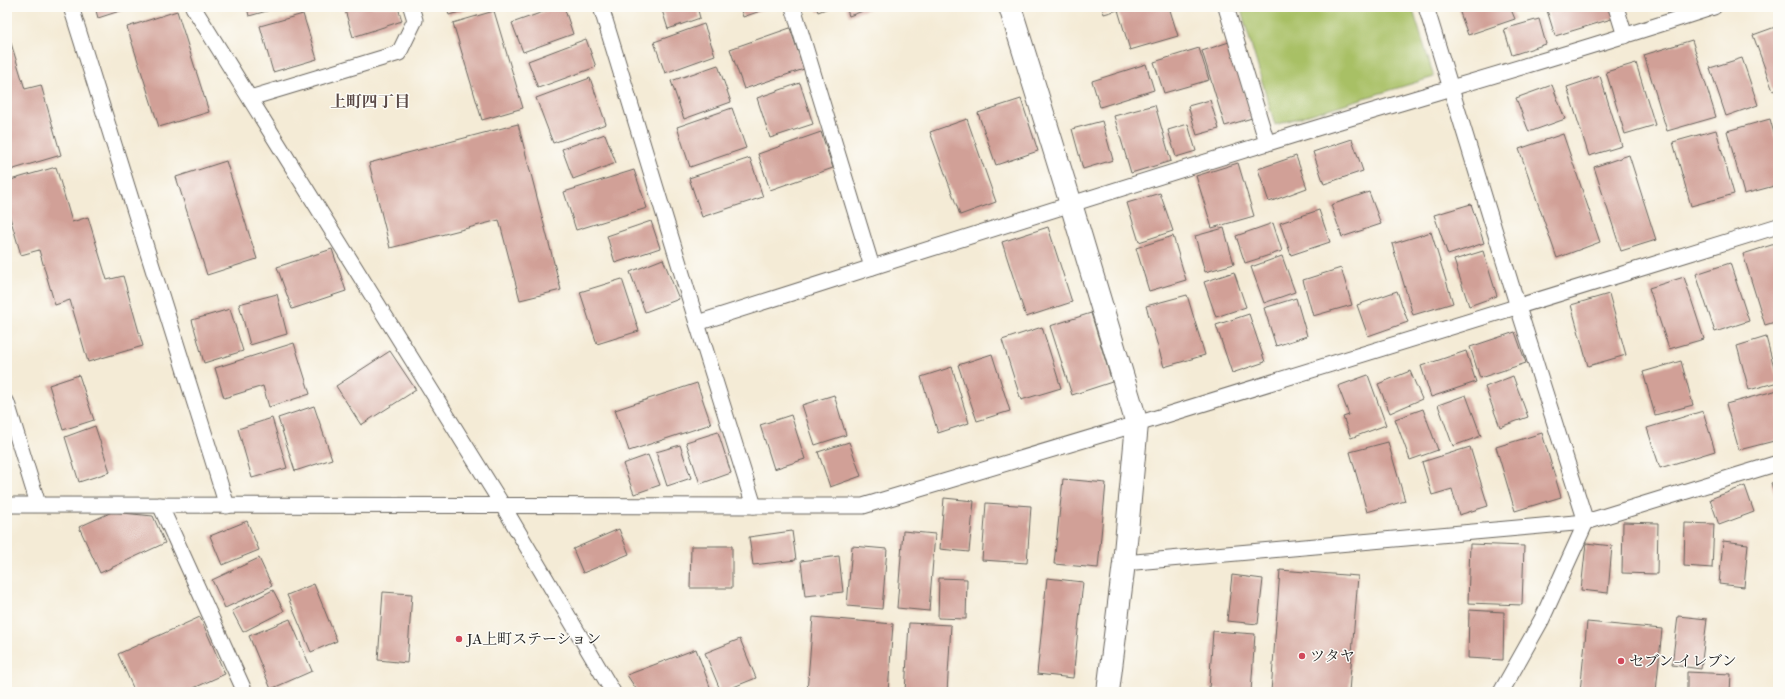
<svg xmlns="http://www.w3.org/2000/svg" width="1785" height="699" font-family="'IM FELL French Canon','Noto Serif JP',serif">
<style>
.green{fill:#a8c065;stroke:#626e40}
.building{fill:#d1a097}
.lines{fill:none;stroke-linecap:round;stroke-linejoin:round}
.service-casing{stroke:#68645d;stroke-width:17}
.minor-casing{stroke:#68645d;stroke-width:24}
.service{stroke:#fff;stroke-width:15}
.minor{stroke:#fff;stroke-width:22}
.poi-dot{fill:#d1495b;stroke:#fdfcf7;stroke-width:1.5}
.labels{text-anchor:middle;stroke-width:3;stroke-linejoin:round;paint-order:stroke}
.poi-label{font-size:15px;fill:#1c1c1c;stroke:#fdfcf7;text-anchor:start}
.neighbourhood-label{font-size:16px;font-weight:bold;fill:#5b4a47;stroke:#fdfcf7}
</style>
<rect width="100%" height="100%" fill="#fdfcf7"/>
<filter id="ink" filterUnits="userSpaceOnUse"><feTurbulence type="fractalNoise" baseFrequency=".025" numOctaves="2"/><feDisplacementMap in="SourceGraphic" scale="8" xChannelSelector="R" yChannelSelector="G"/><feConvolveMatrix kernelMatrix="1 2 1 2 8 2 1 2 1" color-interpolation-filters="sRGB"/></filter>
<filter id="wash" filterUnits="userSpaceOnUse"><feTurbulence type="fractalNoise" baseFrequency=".012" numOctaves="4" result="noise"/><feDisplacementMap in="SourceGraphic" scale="16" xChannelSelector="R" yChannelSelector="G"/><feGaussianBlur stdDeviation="0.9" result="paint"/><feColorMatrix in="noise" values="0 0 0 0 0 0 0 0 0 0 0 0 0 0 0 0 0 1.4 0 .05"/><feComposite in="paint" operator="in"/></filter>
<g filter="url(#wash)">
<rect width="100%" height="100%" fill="#f4ebd6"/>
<path class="green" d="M1240,7H1412L1434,77L1275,125Z"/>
<g id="blocks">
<g class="building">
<path d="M95,7H132L98,18Z"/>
<path d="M247,7H281L249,16Z"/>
<path d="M344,7H398L402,21L353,37Z"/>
<path d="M446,7H476L449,15Z"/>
<path d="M557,7H564L573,34L523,52L512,23Z"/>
<path d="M661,7H697L700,18L668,29Z"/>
<path d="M740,7H772L743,17Z"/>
<path d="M816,7H831L818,12Z"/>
<path d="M846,7H874L849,16Z"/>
<path d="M1102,7H1169L1178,36L1130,50L1118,10L1104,14Z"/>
<path d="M1458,7H1510L1515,19L1468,35Z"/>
<path d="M1546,7H1615L1618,17L1555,36Z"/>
<path d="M177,11L209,112L159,127L127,27Z"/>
<path d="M494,11L523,108L482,120L453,23Z"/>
<path d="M303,14L317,59L273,72L260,26Z"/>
<path d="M1539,19L1546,44L1512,55L1504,29Z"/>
<path d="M704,24L715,55L665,73L654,42Z"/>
<path d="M1778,26V89L1773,91L1753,35Z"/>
<path d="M790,28L804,69L744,89L730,49Z"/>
<path d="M7,30L25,89L41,85L61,155L7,171Z"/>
<path d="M586,39L596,67L538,88L528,61Z"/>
<path d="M1692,40L1716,117L1667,131L1644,55Z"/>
<path d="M1229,42L1252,118L1225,126L1202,51Z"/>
<path d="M1199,48L1209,80L1164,93L1154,62Z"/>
<path d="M1742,58L1758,105L1726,116L1710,68Z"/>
<path d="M1636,63L1655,125L1625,134L1606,72Z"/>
<path d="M1146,64L1154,90L1100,107L1092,81Z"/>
<path d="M718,65L731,102L684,119L671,81Z"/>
<path d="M1600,76L1622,146L1589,156L1567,87Z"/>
<path d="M590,78L606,124L553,143L536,98Z"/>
<path d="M800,83L813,124L770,138L757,98Z"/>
<path d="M1552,85L1565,119L1529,132L1516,98Z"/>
<path d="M1021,99L1038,151L996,165L978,113Z"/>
<path d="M1210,100L1219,129L1197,135L1188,106Z"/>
<path d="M1155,105L1171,161L1131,173L1114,116Z"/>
<path d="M732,108L746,148L690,167L677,127Z"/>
<path d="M967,119L996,202L960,215L930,132Z"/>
<path d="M1770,119L1778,148V185L1744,194L1727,131Z"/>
<path d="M1102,121L1113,160L1083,169L1072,129Z"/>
<path d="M518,124L561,290L520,300L499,220L390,248L369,163Z"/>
<path d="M1188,124L1196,151L1176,157L1168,130Z"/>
<path d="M1716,130L1734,194L1691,206L1673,142Z"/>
<path d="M821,132L833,168L770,190L758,154Z"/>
<path d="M605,134L616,163L573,179L562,149Z"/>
<path d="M1563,134L1600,242L1557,258L1519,149Z"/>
<path d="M1352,139L1363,171L1324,184L1313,152Z"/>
<path d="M1629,155L1656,240L1621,251L1594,167Z"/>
<path d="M1296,156L1307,188L1269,202L1258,169Z"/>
<path d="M750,158L763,197L702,217L689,178Z"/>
<path d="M226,161L257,259L207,275L176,177Z"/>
<path d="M1238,163L1254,216L1212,228L1196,176Z"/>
<path d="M56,167L72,222L88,217L107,280L123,276L143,346L88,362L70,300L55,305L39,250L21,255L7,207V181Z"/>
<path d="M634,170L647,208L576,230L564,192Z"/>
<path d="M1369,192L1381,224L1342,237L1331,205Z"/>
<path d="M1160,193L1173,231L1139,242L1127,203Z"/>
<path d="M1471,204L1484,243L1448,255L1434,215Z"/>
<path d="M1319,210L1330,242L1291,255L1280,223Z"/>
<path d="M651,221L660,248L615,263L607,236Z"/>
<path d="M1273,223L1282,251L1245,263L1236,236Z"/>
<path d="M1048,227L1072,302L1026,317L1002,242Z"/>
<path d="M1224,228L1234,264L1205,272L1195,236Z"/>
<path d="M1431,232L1453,303L1413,315L1392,244Z"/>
<path d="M1173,236L1186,280L1149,291L1136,248Z"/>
<path d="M1778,243V321L1765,325L1743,254Z"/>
<path d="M332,249L346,291L292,309L277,267Z"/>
<path d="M1483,251L1497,296L1469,306L1454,260Z"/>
<path d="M1282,256L1295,292L1264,303L1251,267Z"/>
<path d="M663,259L679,299L645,312L630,272Z"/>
<path d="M1730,263L1749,321L1715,332L1696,274Z"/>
<path d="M1341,268L1352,305L1313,316L1303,280Z"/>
<path d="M1234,272L1246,307L1216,317L1204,282Z"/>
<path d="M1684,277L1704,339L1669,349L1649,288Z"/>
<path d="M622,279L639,331L597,344L580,292Z"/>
<path d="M1397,291L1408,322L1368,336L1357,305Z"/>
<path d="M277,294L287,334L250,345L239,304Z"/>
<path d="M1609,294L1626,355L1588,366L1571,305Z"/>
<path d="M1187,295L1205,355L1164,367L1146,306Z"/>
<path d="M1296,298L1307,336L1276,346L1264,308Z"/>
<path d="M230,309L243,351L204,363L192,320Z"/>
<path d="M1091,313L1112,382L1072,395L1050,326Z"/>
<path d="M1249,314L1265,362L1232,373L1216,325Z"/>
<path d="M1042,327L1061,388L1021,400L1002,340Z"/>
<path d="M1515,332L1526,363L1480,378L1470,347Z"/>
<path d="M1766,337L1778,382L1749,390L1737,346Z"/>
<path d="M294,343L310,394L269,407L263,386L224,398L215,368Z"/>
<path d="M390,351L416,390L361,425L336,386Z"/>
<path d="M1466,351L1476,382L1431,397L1421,366Z"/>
<path d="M992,354L1010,411L977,421L958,365Z"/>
<path d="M1681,361L1693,405L1655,415L1643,372Z"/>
<path d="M952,367L969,423L938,433L921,377Z"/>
<path d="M1410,371L1422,399L1390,413L1378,384Z"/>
<path d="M79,375L94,420L63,430L49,385Z"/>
<path d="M1368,375L1386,425L1351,438L1343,417L1349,415L1338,386Z"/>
<path d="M1513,376L1528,417L1500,427L1485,387Z"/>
<path d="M697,383L711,424L629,451L615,410Z"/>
<path d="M1778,390V440L1739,450L1726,404Z"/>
<path d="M834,395L846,435L815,445L802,405Z"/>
<path d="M1466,395L1481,436L1453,446L1438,405Z"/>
<path d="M314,406L332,459L295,471L278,418Z"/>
<path d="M1423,409L1438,450L1410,460L1395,419Z"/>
<path d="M1703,411L1715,451L1660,468L1647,428Z"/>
<path d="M791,415L805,459L774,469L760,425Z"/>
<path d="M272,418L287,468L252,478L238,429Z"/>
<path d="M95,426L110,472L79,482L65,437Z"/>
<path d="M718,432L731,473L700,484L686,442Z"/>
<path d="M1542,433L1561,497L1515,511L1496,447Z"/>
<path d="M849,442L861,476L830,487L818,452Z"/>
<path d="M1388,442L1405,501L1367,512L1350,452Z"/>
<path d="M680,445L691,478L667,486L656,452Z"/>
<path d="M1470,447L1488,506L1459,515L1452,489L1432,495L1422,462Z"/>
<path d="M648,455L660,485L634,494L623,464Z"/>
<path d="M1063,479L1106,483L1098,568L1054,564Z"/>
<path d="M1778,481V504L1771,483Z"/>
<path d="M1745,486L1754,512L1719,525L1710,499Z"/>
<path d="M944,498L974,501L969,552L940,549Z"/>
<path d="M986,503L1031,506L1027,563L982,560Z"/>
<path d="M112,512L153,516L165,543L100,573L79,527Z"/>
<path d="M247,521L259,550L222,565L210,536Z"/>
<path d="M1623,522L1658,523L1657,574L1622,573Z"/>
<path d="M1685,523L1714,524L1712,568L1684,566Z"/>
<path d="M619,529L629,554L583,573L573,549Z"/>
<path d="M792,531L796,560L753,565L749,537Z"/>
<path d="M903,531L935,534L929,611L897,608Z"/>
<path d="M1723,541L1748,544L1744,587L1719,584Z"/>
<path d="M1586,543L1612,546L1608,593L1581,590Z"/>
<path d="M1470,544L1524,546L1522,605L1468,603Z"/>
<path d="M691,546H732V588H690Z"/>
<path d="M852,546L887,549L882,609L847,606Z"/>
<path d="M839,556L843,592L805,596L801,561Z"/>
<path d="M259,558L272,586L225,608L212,580Z"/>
<path d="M1280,570L1358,576L1349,692H1271Z"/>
<path d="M1232,575L1263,579L1258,624L1227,621Z"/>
<path d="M939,578L967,579L966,619L938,618Z"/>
<path d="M1047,578L1083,582L1073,678L1037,674Z"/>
<path d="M314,584L337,641L311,652L287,595Z"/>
<path d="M273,590L284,611L243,632L232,611Z"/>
<path d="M383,592L412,594L407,663L378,660Z"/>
<path d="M1469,610L1504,612L1503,660L1468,658Z"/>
<path d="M1678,616L1707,619L1701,669L1672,665Z"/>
<path d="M200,617L225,674L185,692H158L157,690L152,692H135L118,654Z"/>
<path d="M813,617L893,624L888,692H807Z"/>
<path d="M290,619L312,671L271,689L249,636Z"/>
<path d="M1587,622L1662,629L1656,692H1580Z"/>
<path d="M909,623L951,625L947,692H905Z"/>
<path d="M1213,631L1255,634L1251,692L1209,689Z"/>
<path d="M740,639L756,678L721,692L705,653Z"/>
<path d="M696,649L712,692H638L627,675Z"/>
<path d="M1687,672L1731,674L1730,692H1687Z"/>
</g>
</g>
</g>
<g filter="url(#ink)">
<use href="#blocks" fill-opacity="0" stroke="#68645d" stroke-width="1"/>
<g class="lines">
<g class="service-casing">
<g id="service">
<path d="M71,7L227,506"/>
<path d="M193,7L503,506L613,692"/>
<path d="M601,7L697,323L754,506"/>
<path d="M793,7L872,267"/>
<path d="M1226,7L1267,143"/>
<path d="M1426,7L1518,307L1586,522L1542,619L1501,692"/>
<path d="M1616,7L1625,36"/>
<path d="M250,98L399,53L415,20L411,7"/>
<path d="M697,323C892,261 1087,198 1284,138C1427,94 1572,54 1714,7"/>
<path d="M7,403L38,504"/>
<path d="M7,505L863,506L1137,424L1778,226"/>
<path d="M160,505L245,692"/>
<path d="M1124,563L1586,522L1778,463"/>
</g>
</g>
<g class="minor-casing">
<path id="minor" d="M1010,7L1071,204L1137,424L1124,563L1108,692"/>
</g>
<use href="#service" class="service"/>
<use href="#minor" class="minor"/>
</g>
</g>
<g class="poi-dot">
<circle cx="459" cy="639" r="4"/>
<circle cx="1302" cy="656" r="4"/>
<circle cx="1621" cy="661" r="4"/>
</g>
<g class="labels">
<g class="poi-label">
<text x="467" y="644">JA上町ステーション</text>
<text x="1310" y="661">ツタヤ</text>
<text x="1629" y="666">セブン-イレブン</text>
</g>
<g class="neighbourhood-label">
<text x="370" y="107">上町四丁目</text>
</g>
</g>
<rect width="1785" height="699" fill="none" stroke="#fdfcf7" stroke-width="24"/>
</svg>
